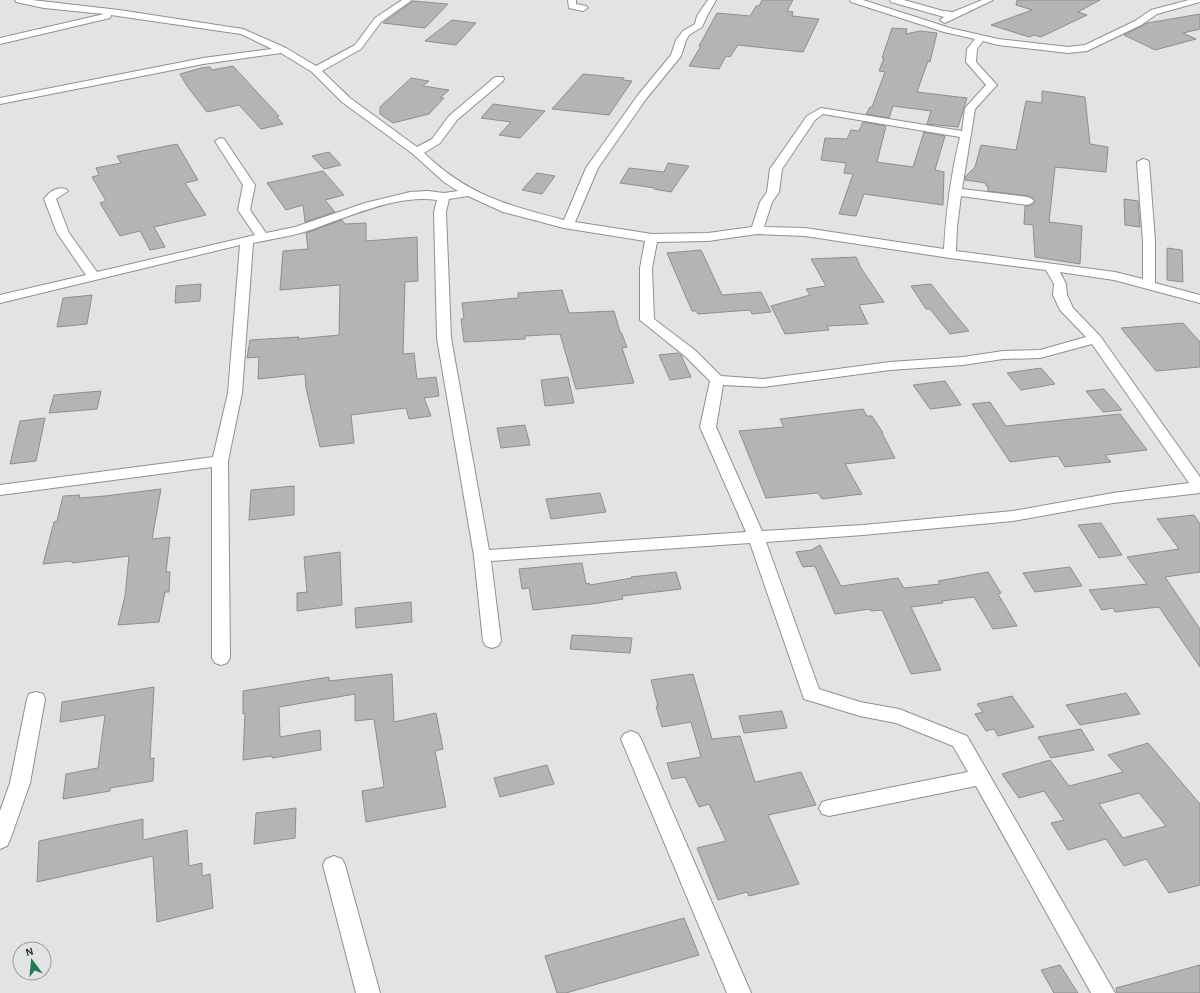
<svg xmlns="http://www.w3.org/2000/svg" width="1200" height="993" font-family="'Alegreya Sans',sans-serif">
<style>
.building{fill:#b3b4b6;stroke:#8d8e90;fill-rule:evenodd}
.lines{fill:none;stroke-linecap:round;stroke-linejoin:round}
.street-casing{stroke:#8f9092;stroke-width:2}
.street{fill:#fff;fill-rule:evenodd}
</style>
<rect width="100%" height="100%" fill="#e2e3e5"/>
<g class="building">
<path d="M762,0H793L787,11L793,12L792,16L819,19L803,52L738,45L730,57L726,56L719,69L689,66L701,46H699L717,13L750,16L756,6H759Z"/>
<path d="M1017,0H1100L1078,12L1087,15L1041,37L1034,35L1029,37L991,25L1032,10L1016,5Z"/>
<path d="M413,1L448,4L425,28L383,23Z"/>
<path d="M1200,14V29L1183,33L1196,39L1155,50L1124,35L1147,23Z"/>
<path d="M452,20L476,23L456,45L425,41Z"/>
<path d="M892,28L907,29L906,34L920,31L937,33L930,62L928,61L917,92L967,98L958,127L927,124L931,111L893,106L889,118L866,114L870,107H872L885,72L879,71L884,58H882Z"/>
<path d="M233,66L279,116L277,117L283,124L261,129L239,105L207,112L187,86L180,74L201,68L210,67L212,70Z"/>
<path d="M583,74L624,78L623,80L632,81L609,115L552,109Z"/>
<path d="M411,78L429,81L423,86L449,90L440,98H444L429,114L393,123L380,114V107Z"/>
<path d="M1042,91L1085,97L1090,144L1108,147L1106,172L1055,167L1049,222L1082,226L1080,264L1035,257L1033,225L1024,224L1025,206H1029L1035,202L1033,198L1028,196L988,191V186H986V183L965,180L966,176L975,167L981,145L1016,150L1026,101L1042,103Z"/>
<path d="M493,104L545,111L520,138L499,135L511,122L481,118Z"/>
<path d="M863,122L886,126L877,162L913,167L924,132L945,136L935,170L944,172L943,205L864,194L856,216L839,214L853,174L844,173L846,163L821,160L825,138L847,139L851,130L859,131Z"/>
<path d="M177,144L198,180L185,183L206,215L154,227L165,247L150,250L140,231L120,236L100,203L106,201L92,177L99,175L96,168L121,163L117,156Z"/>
<path d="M329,152L341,165L324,169L312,156Z"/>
<path d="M668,163L689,166L671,192L654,189L655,188L620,183L629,168L664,172Z"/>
<path d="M323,171L344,195L325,200L335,212L305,222L303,205L286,210L267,183Z"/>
<path d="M537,173L555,176L542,194L522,190Z"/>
<path d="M1124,199L1138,201L1140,227L1125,225Z"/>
<path d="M342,220L345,224L366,223V241L417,237L418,281L405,282L403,354L414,353L417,379L436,377L439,396L424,398L431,416L409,419L406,408L351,415L354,443L320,447L306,388L305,374L258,379L259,357L247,358L250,340L299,337L298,339L339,335L340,285L280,290L283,251L308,249L306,233Z"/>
<path d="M1167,248L1182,250L1183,282L1167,280Z"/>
<path d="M701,250L722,295L761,292L771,312L752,314L750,310L698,314L696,311H692L667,253Z"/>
<path d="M856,257L861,268L884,302L859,305L868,324L827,326L829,330L785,334L771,306L810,295L806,289L826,286L811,259Z"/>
<path d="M201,284L200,301L175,303L176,286Z"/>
<path d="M931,284L949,307L969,331L950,334L930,309H926L911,286Z"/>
<path d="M562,290L569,313L614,311L620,332H621L627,347L622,348L634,383L576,389L560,334L525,336V339L464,342L461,319L464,318L462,303L518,298V293Z"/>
<path d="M92,295L87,324L57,327L63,298Z"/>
<path d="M1183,323L1200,342V367L1156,371L1121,328Z"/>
<path d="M678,353L681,355L691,377L670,380L659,355Z"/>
<path d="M1041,368L1055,384L1021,390L1007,373Z"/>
<path d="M568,377L574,403L545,406L541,380Z"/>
<path d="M945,381L961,405L930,409L913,385Z"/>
<path d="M1104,389L1122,410L1103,412L1086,391Z"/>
<path d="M101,391L97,409L49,413L54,395Z"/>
<path d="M990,402L1006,426L1120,414L1147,450L1105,455L1111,462L1065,467L1058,456L1010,462L972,404Z"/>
<path d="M863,409L867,416H872L883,433H882L895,458L845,464L862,494L822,499L818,493L766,498L739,431L784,427L780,419Z"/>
<path d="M45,418L36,461L10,464L20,421Z"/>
<path d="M525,425L530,445L501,448L497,428Z"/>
<path d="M294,486V515L249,520L251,490Z"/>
<path d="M161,489L152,539L170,537L166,572H170L169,592H165L159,622L118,625L125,596L129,556L72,563V561L43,564L54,522L57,521L63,496L80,495L79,498L105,496Z"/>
<path d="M600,493L606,512L551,519L546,499Z"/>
<path d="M1194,515L1200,524V572L1165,577L1200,629V667L1159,607L1115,612L1113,608L1102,610L1089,590L1147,584L1127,557L1179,549L1157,519Z"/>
<path d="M1101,523L1122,555L1099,558L1078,525Z"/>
<path d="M820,545L841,586L898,578L904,588L940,584L938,581L988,572L1001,593L998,594L1017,626L993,629L974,597L942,601L943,603L911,607L941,670L911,674L882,610L871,611L870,609L835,614L815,566L803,567L796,552L811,550Z"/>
<path d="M340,552L342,605L297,611V593L307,592L304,557Z"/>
<path d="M582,563L586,584L589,583L590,585L632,578L631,577L676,572L681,589L622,596L623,599L592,604L533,610L529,588L522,589L519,569Z"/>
<path d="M1070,567L1082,586L1035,592L1023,573Z"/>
<path d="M411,602L412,622L356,628L355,608Z"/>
<path d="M572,635L632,638L630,653L570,649Z"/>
<path d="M392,674L394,722L436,713L443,749L435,751L446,807L366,822L362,791L384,787L374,719L355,721V694L279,707L280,737L320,730L321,750L272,758V756L243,760L245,713L243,714V691L329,677V681Z"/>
<path d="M693,674L712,739L740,736L755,782L801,772L816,805L768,815L799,884L749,896L747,892L718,900L697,848L726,841L709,804L699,807L685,777L672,779L667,763L701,757L691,722L662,727L656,706H658L651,680Z"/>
<path d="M154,687L150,759L154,758L153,781L110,788V791L63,799L66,774L98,768L105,715L60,722L62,702Z"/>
<path d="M1126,693L1140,714L1080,725L1066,705Z"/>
<path d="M1012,696L1034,727L998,736L994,729L986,731L975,714L983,712L977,704Z"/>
<path d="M782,711L787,728L744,733L739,716Z"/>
<path d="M1081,729L1094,750L1051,758L1038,737Z"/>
<path d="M1148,743L1200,804V885L1169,893L1146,859L1124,866L1106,839L1068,850L1051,823L1064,820L1044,791L1019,798L1002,774L1050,760L1069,786L1123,772L1108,755ZM1139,793L1166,826L1123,838L1099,804Z"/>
<path d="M547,765L554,784L500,797L494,778Z"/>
<path d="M296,808L295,838L254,844L256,813Z"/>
<path d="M143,819V840L187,830L189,866L202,863V876L210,874L213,908L157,922L153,856L37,882L39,841Z"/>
<path d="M684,918L699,955L566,993H557L545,956Z"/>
<path d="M1060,965L1078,993H1054L1041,970Z"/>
<path d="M1200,965V993H1117L1116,988Z"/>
</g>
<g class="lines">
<g class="street-casing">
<g id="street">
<path d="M15,0H32L119,10L243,29L286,48L316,66L355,45L375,18L402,0H412L381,22L361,49L322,71L350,98L417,147L432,139L449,116L495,77H503L504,79L503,81L457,120L440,143L424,153C466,194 508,206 564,220L586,168L638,95L671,55L676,40L683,31L695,24L697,16L708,0H716L707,16L702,27L689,35L686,40L681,56L646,99L598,168L575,222L652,234L708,233L752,227L760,202L767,192L770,169L807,116L821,108L962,131L965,108L986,85L966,62L967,49L975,39L944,32L851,2L850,0H863L950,28L998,39L1068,47L1085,45L1135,21L1151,10L1189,0H1200V2L1157,14L1141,25L1087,51L1068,53L998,45L983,41L977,49L976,62L997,85L975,109L962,189L1028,197L1032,199L1034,201L1032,203L1028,205L961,196L957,227L956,251L1115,272L1143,279V241L1137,162L1143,159L1147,160L1149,162L1155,241V283L1200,295V303L1114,280L1060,272L1066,284L1067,295L1073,308L1100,336L1200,477V493L1113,503L1013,521L863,535L766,542L819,689L860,702L899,709L967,736L1115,993H1091L976,786L829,816L822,814L819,808L822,802L829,800L968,772L953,746L896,723L860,716L804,699L750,543L491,561L501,641L498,646L492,648L486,646L483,641L474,556L437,338L434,212L437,200C394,194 345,219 304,232C288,237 270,239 253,243L242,393L228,461L230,658L227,663L221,665L215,663L212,658V467L0,495V485L213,457L228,393L240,245L0,303V295L86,275L57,233L44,199C49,192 57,186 66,189L68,191L56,199L69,233L97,272L255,235L238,210L243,185L215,141L220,138L224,139L255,185L250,210L266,233L295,227L365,203L410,192L428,191L444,193L458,191L444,182L413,154L342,102L312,72L281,53L203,64L0,104V98L203,58L272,49L241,34L111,15L110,18L0,44V38L104,14L44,8L16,2ZM823,114L960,137C951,174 946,212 944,249L805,228L764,227L772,202L779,192L782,169L815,120ZM468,196L503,212L564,228L645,241L640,268V320L686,357L710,381L700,427L746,532L489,550L451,338L446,212L449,199ZM757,234L805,236L950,258L1046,270L1054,284L1053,295L1060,310L1086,337L1040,350L1003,351L963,357L890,362L763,379L721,376L696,351L654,319L652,268L657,242L708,241ZM1092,344L1189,483L1113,493L1013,511L863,525L762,531L716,427L723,385L763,387L890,370L963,365L1003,359L1040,358Z"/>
<path d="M568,0H576V4L586,6L588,8L583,11L569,8Z"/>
<path d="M890,0H904L943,11L953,12L982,0H993L945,23L940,20L944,17L891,2Z"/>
<path d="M36,692L43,694L45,699L30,783L10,840L7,846L0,849V811L10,783L27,699L29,694Z"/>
<path d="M631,731L638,734L641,739L751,993H727L621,739L624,734Z"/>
<path d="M334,856L342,859L345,865L380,993H356L323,865L326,859Z"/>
</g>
</g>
<use href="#street" class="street"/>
</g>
<g transform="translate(32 961) rotate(344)"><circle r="19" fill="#e2e3e5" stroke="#9b9c9e"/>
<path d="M0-3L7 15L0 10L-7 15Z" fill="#1e7a50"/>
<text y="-6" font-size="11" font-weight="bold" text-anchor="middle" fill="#313233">N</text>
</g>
</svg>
